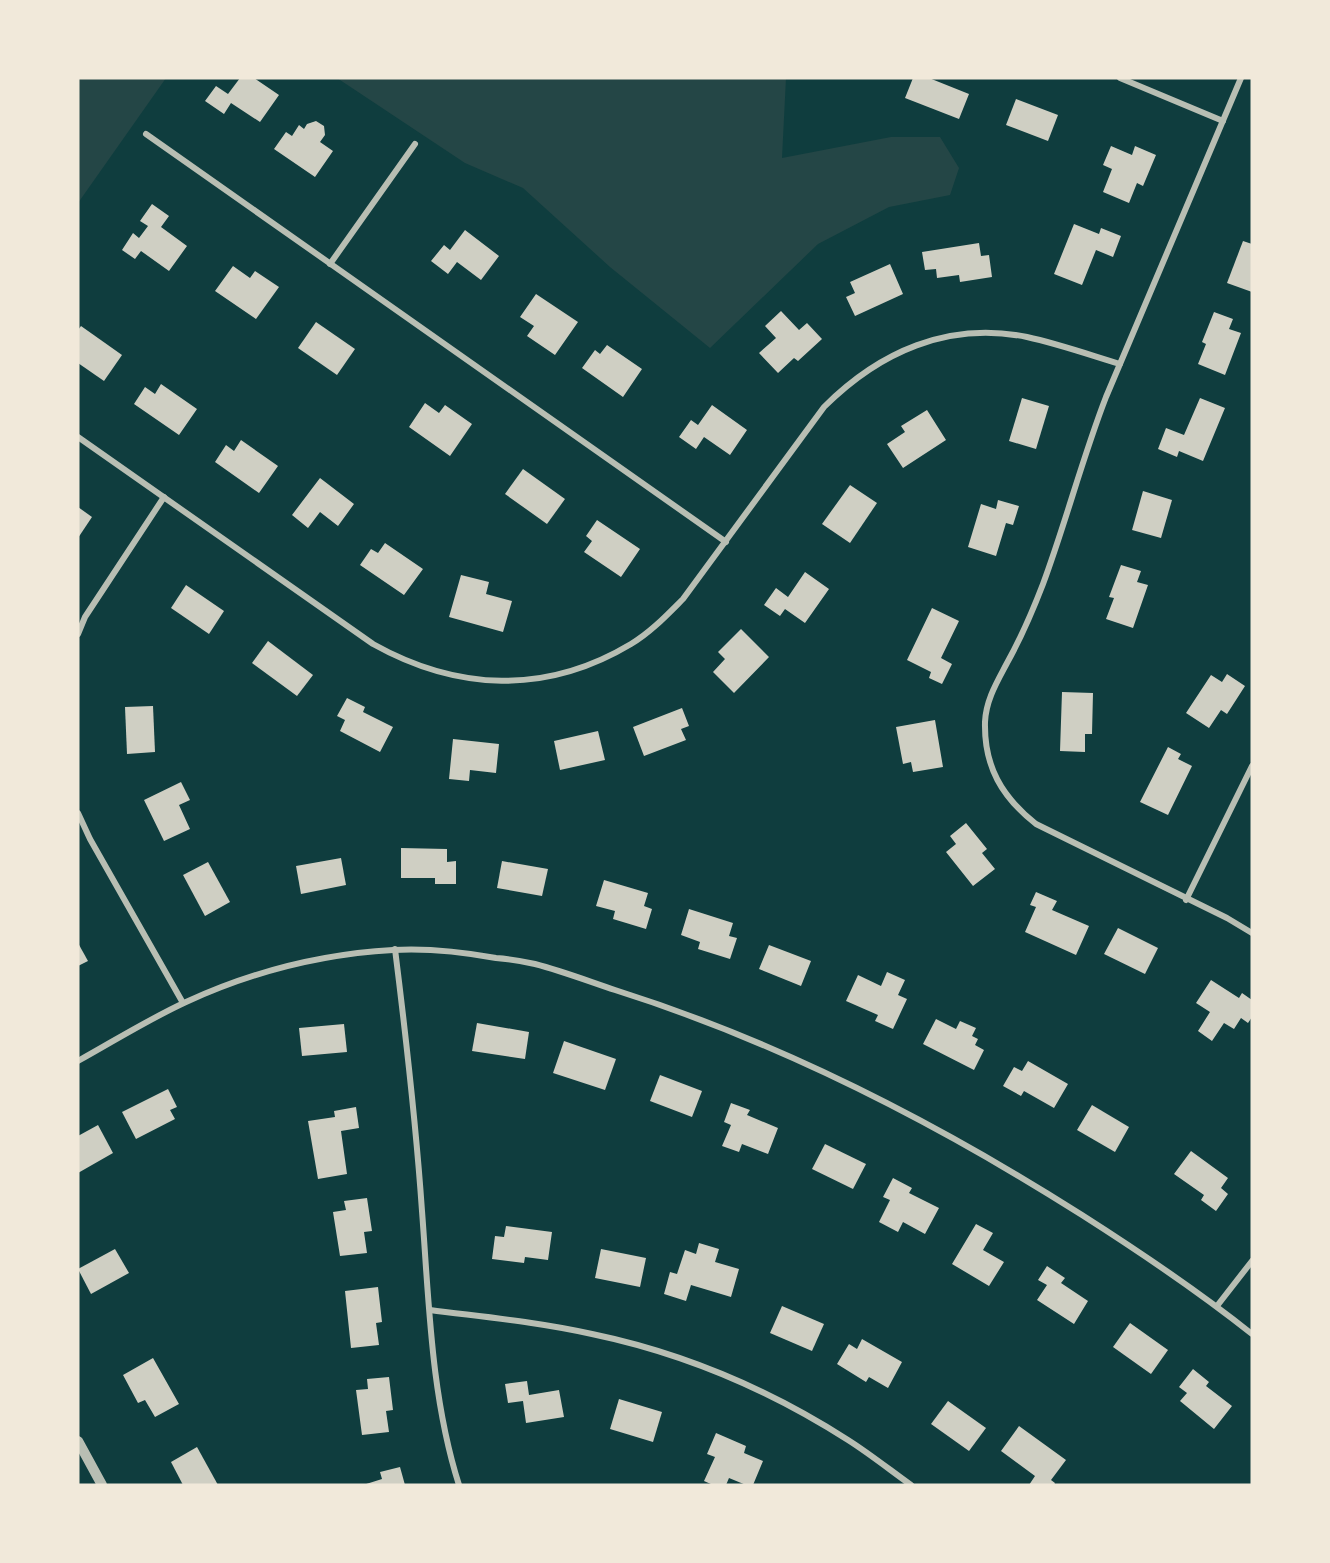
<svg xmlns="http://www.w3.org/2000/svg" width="1330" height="1563" font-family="'Archivo Narrow',sans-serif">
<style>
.green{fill:#244646}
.building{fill:#cfcfc3}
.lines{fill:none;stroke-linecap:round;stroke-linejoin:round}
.minor{stroke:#b8beb3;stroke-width:6}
.tertiary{stroke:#b8beb3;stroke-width:10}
</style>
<rect width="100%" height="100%" fill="#0f3d3e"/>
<g class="green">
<path d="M78,78H166L78,203Z"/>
<path d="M337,78H786L782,158L891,137H940L959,168L950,195L889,207L818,244L710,348L610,267L523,188L465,163Z"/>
</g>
<g class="building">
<path d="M240,78H254L279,95L260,122L231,103L224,114L205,101L216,86L228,94Z"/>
<path d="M913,78H929L969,94L959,119L905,98Z"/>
<path d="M1016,99L1058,115L1048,141L1006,125Z"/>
<path d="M316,121L324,126L325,135L320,142L333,151L315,177L274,149L286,132L292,136L299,125L304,129L307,124Z"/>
<path d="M1111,146L1132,155L1135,146L1156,155L1143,186L1137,183L1129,203L1103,192L1112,169L1103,165Z"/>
<path d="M152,204L169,216L161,227L187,246L169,271L141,251L135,259L122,250L133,233L139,238L148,226L140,221Z"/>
<path d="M1074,224L1099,234L1101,228L1121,236L1113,257L1096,250L1082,285L1054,274Z"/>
<path d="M465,230L499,256L481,280L457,262L448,274L431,261L444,245L450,250Z"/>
<path d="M1243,241L1252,244V292L1227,283Z"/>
<path d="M979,243L981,256L989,255L992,277L960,282L959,275L937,278L936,269L925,270L922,252Z"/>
<path d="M890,264L903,294L855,316L846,297L855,293L850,282Z"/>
<path d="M233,266L250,278L255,271L279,287L256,319L215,291Z"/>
<path d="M536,294L578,322L555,355L527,336L534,326L520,317Z"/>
<path d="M781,311L799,330L807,323L822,339L798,361L794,358L778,373L759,353L776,338L765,326Z"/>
<path d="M1214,312L1233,319L1229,329L1241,333L1225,375L1198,364L1206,344L1202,342Z"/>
<path d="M316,322L355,349L337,375L298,348Z"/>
<path d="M81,326L122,355L104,381L78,363V330Z"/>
<path d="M607,345L642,369L623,397L582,368L595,350L600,354Z"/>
<path d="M161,384L197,409L179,435L134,404L145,387L155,394Z"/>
<path d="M1022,398L1049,406L1036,449L1009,441Z"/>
<path d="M1200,398L1225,408L1203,461L1179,451L1177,457L1158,449L1166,428L1184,435Z"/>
<path d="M425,403L439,413L445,405L472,424L450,456L409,427Z"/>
<path d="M712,405L747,430L730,455L704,437L696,449L679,437L691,420L698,425Z"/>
<path d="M927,410L946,440L903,468L887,444L905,432L901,426Z"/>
<path d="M241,440L278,466L259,493L215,462L226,445L234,451Z"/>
<path d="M523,469L565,499L547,524L505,494Z"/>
<path d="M320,478L354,504L338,526L320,512L308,528L292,515Z"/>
<path d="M850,485L877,503L850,543L822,524Z"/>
<path d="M1143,491L1172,500L1161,538L1132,530Z"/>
<path d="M998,500L1019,506L1013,525L1006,523L996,556L968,547L981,504L996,509Z"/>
<path d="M78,507L92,517L78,538Z"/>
<path d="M597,520L640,549L621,577L584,552L592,541L586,536Z"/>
<path d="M385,543L423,569L404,595L360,565L371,549L378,553Z"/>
<path d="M1121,565L1141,571L1137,582L1148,585L1133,628L1106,619L1114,598L1109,597Z"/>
<path d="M805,572L829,589L805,623L785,609L780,616L764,605L776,588L788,597Z"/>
<path d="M461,575L489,582L486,594L512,601L503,632L449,617Z"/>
<path d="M186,585L224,611L209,634L171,608Z"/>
<path d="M932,608L959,621L941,658L952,664L942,684L929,678L931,672L907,660Z"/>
<path d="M741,629L769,657L734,693L713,672L725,659L718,652Z"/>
<path d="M268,641L313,675L297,696L252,663Z"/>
<path d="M1227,674L1245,686L1227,714L1221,710L1209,728L1186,713L1211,675L1222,682Z"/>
<path d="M1062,692L1093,693L1092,734H1085V752L1060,751Z"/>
<path d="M347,698L365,707L363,712L393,727L380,752L340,731L345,720L337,716Z"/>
<path d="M153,706L155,752L127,754L125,707Z"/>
<path d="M682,708L689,726L681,729L686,740L644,756L633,727Z"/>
<path d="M935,720L943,767L913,772L911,762L903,764L896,727Z"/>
<path d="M598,731L605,760L560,770L554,741Z"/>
<path d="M453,739L499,744L496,773L470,770L469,781L449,779Z"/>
<path d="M1168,747L1181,754L1178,759L1192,766L1168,815L1140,802Z"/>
<path d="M181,782L190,800L179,805L190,829L164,841L144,800Z"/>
<path d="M966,823L987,849L982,853L995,869L973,886L946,852L956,844L950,836Z"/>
<path d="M401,848L447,849V862L456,861V884H435V878H401Z"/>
<path d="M341,858L346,885L301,894L296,866Z"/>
<path d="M502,861L548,869L542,896L497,888Z"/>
<path d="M208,862L230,902L205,916L183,875Z"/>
<path d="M604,880L648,893L644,906L652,909L646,929L613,919L615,911L596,906Z"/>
<path d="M1036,892L1057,901L1052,910L1089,926L1076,955L1025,932L1036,907L1030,905Z"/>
<path d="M689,909L733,923L729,936L737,938L730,959L698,949L700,942L681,935Z"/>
<path d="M1118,928L1158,948L1145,974L1104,954Z"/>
<path d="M78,943L88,961L78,966Z"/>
<path d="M769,945L811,961L801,986L759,969Z"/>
<path d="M887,972L905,980L898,995L907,999L893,1029L875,1021L878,1015L846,1001L858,975L881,986Z"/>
<path d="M1211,980L1239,998L1242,993L1252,1000V1017L1248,1023L1241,1018L1234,1029L1224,1023L1212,1041L1198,1031L1210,1012L1196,1003Z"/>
<path d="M936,1019L956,1029L960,1021L976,1028L972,1036L978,1039L975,1045L984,1050L974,1070L923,1044Z"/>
<path d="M477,1023L529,1032L525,1059L472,1051Z"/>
<path d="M344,1024L347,1052L302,1056L299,1028Z"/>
<path d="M564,1041L616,1059L605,1090L553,1073Z"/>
<path d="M1028,1061L1068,1084L1054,1108L1024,1091L1021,1096L1003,1086L1014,1067L1022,1071Z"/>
<path d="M660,1075L702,1091L692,1117L650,1101Z"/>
<path d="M168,1089L177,1107L170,1110L175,1119L136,1139L122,1112Z"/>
<path d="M731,1103L750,1110L747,1115L778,1128L768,1154L742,1144L739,1152L722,1146L731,1125L724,1122Z"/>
<path d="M1092,1105L1129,1127L1115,1152L1077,1130Z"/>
<path d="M356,1107L359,1128L341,1131L347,1174L318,1179L308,1121L335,1117L334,1111Z"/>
<path d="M98,1125L113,1153L78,1173V1136Z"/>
<path d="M825,1144L866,1164L853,1189L812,1169Z"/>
<path d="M1191,1151L1228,1178L1221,1188L1228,1194L1216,1211L1201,1200L1204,1195L1174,1174Z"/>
<path d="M893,1178L912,1188L909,1193L939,1208L925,1234L903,1222L898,1232L879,1222L890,1200L883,1197Z"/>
<path d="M367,1198L372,1231L364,1232L367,1253L340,1256L333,1212L346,1210L344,1201Z"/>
<path d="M976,1224L993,1233L983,1250L1004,1262L989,1286L952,1264Z"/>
<path d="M506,1226L552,1232L548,1260L525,1257L524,1263L492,1259L495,1236L504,1237Z"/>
<path d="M699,1243L719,1249L715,1262L739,1269L731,1297L691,1285L686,1301L664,1294L670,1272L677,1274L685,1250L696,1254Z"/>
<path d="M115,1249L129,1273L91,1294L78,1269Z"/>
<path d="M601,1249L646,1258L640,1287L595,1278Z"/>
<path d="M1047,1266L1065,1278L1061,1283L1088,1301L1074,1324L1037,1300L1047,1285L1038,1280Z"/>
<path d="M378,1287L382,1322L376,1323L379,1345L351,1348L345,1291Z"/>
<path d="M782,1306L824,1324L812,1351L770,1333Z"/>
<path d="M1130,1323L1168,1350L1151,1374L1113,1347Z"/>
<path d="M862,1339L902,1362L888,1388L869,1377L866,1382L837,1364L849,1344L857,1349Z"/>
<path d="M153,1358L179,1404L155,1417L145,1400L138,1403L123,1375Z"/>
<path d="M1193,1369L1209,1382L1206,1386L1232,1406L1214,1429L1180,1401L1187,1393L1179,1387Z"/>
<path d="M389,1377L393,1410L386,1411L389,1432L362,1435L356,1390L368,1389L367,1379Z"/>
<path d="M527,1381L529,1395L559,1390L564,1417L526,1423L523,1401L508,1403L505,1384Z"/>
<path d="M619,1399L662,1412L653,1442L610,1429Z"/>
<path d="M948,1401L986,1428L969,1451L931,1424Z"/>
<path d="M1019,1426L1066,1460L1051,1480L1055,1483L1054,1485H1029L1035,1476L1001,1451Z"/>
<path d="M716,1433L746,1446L744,1453L763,1461L753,1485H746L729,1478L726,1485H713L704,1481L715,1457L707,1454Z"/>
<path d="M197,1447L218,1485H183L171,1462Z"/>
<path d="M400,1467L405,1485H363L382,1479L380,1472Z"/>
</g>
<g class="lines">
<g class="minor">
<path d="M1120,78L1223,121"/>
<path d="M1241,78L1106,397C1082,459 1066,522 1043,584C1033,610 1021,638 1007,663C997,682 986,700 985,722C984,767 1002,797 1036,824L1227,918L1252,933"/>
<path d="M146,134L726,542"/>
<path d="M330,264L415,144"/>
<path d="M78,437L373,644C457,691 546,695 631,644C651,632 667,615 683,599L824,407C879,352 948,321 1027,337C1059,344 1090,355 1120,364"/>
<path d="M78,634L85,617L164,497"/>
<path d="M78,813L90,839L183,1003"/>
<path d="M1186,900L1252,766"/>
<path d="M395,949C406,1037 416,1124 422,1211C429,1302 431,1397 459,1485"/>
<path d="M78,1061C114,1041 149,1019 186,1002C251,972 322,954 393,950C427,948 463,952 496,958C509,959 522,961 535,964C562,971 588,981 615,990C780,1042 937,1123 1082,1215C1140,1252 1198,1291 1252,1334"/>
<path d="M1217,1306L1252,1261"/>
<path d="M430,1310C484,1317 539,1322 592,1334C683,1353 770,1390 848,1440C870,1454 890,1470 911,1485"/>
</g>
<path class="tertiary" d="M78,1441L102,1485"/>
</g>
<rect width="1330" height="1563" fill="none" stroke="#f1e9da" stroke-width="159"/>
</svg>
